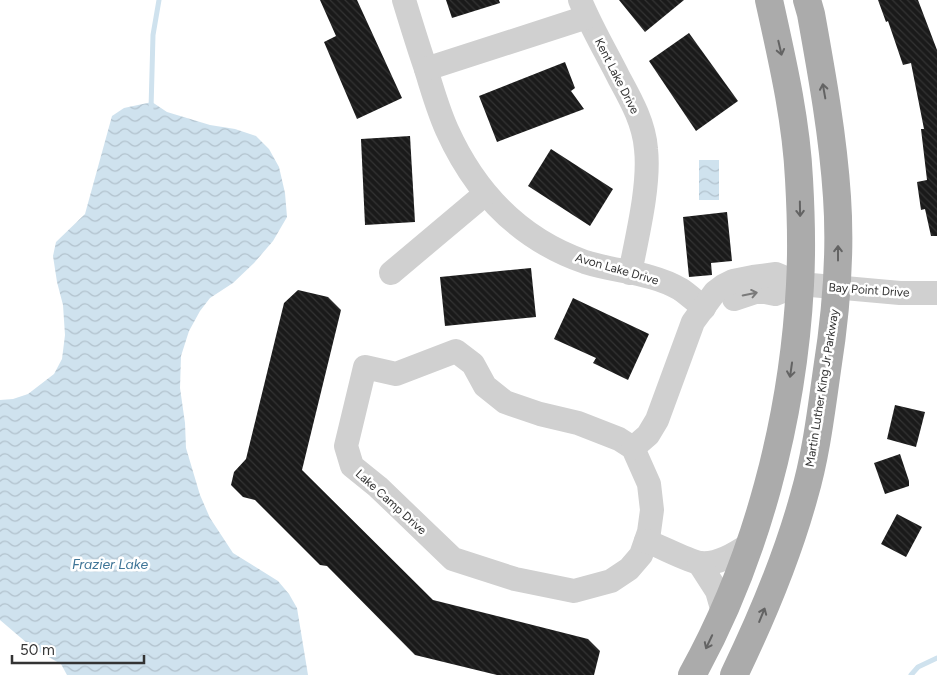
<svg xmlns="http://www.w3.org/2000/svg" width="937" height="675" font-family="Figtree,sans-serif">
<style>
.water{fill:url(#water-waves)}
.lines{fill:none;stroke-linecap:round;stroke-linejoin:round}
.stream{stroke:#cfe2ee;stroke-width:5}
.building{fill:url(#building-back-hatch)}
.minor{stroke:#d0d0d0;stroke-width:24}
.major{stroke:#ababab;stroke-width:28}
.oneway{stroke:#636363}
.oneway2{stroke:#7a7a7a}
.labels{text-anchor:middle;stroke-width:5;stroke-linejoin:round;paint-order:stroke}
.street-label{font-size:12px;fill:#333;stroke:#fff}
.water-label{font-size:14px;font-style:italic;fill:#3f7597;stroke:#fff}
</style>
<defs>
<pattern id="water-waves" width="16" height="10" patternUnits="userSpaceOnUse" patternTransform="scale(1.25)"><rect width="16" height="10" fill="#cfe2ee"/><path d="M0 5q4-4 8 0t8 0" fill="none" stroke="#b2c2cd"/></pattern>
<pattern id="building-back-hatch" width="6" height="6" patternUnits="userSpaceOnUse" patternTransform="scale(1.25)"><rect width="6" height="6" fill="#1a1a1a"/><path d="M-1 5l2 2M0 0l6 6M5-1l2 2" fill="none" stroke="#333"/></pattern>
</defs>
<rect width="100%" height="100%" fill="#fff"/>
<g class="water">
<path d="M152,102L167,112L210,125L235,129L256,136L269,149L279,167L285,193L287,217L273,241L254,263L233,283L210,298L200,311L189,331L181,356L180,388L185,423L186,448L200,495L210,518L233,553L278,581L289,594L297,608L308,675H67L61,664L34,649L0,620V400L13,399L28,394L54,374L62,359L65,335L63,305L57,282L53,256L56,242L85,214L112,116L124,108Z"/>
<rect x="699" y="160" width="20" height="40"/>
</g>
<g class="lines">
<g class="stream">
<path d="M151,109L153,35L159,0"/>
<path d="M911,675L918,667L937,658"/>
</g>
</g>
<g class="building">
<path d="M320,0H357L402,98L357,119L324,42L336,36Z"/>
<path d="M446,0H499L500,3L452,18Z"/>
<path d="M619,0H684L645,32Z"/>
<path d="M878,0H918L937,50V236H931L925,209L921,210L917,182L927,180L921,129H924L911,63L903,65L888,21L886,22Z"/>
<path d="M689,33L738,101L696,131L649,61Z"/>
<path d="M565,62L575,88L571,91L584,109L497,142L479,96Z"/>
<path d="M410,136L415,222L365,225L361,139Z"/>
<path d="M551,149L613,189L590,226L528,186Z"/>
<path d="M727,212L732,261L711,263L712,275L689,277L683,217Z"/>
<path d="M531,268L536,317L445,326L440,277Z"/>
<path d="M298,290L328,297L341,310L302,470L433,600L588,639L600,651L594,675H497L415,655L327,566L320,565L255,500L243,497L231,485L234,472L246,459L284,303Z"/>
<path d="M573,298L649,334L628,380L593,363L596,358L554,339Z"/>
<path d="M895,405L925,412L916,447L887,439Z"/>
<path d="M900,454L909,481V486L885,494L874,463Z"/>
<path d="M897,514L922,527L906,557L881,544Z"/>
</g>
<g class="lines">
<g class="minor">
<path d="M404,0C411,23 418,46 426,69C432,89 438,110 447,130C475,192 519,239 585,262C616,272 651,272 680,289C688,294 696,302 704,308"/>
<path d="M580,0C591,27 606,52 619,78C631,100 644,123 646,149C650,185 637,237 630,273"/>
<path d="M426,69L587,17"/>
<path d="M391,273L485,194"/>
<path d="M734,299L755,292H765L775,294L800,284"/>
<path d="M456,351L473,364L485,386L505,402L540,414L578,423L619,439L633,448L649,484L652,510L649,532L641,555L629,569L611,581L574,591L515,579L453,559L378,487L352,466L346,446L365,367L396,374Z"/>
<path d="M633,448L648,435L657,420L693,322L715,292L723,286L733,281L753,277L776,274L800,284L900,293H937"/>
<path d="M646,541C660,546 688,561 700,563C718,565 736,553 750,544"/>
<path d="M699,563L717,591L723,612"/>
</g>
<g class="major">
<path d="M692,675C757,558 793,418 800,285C802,250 801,214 799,179C796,118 782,59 769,0"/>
<path d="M734,675C762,617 787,558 804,496C816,455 821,412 827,370C836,313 841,255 837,197C833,136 822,75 811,14L807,0"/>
</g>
</g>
<defs><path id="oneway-shaft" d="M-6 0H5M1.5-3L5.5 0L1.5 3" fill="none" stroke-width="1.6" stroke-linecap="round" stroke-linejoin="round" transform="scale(1.25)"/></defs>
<g class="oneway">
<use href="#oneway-shaft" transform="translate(780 48) rotate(77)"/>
<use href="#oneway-shaft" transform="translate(824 91) rotate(-100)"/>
<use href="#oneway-shaft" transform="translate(800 209) rotate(89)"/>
<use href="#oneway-shaft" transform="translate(838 253) rotate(-90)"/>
<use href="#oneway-shaft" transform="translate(791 370) rotate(98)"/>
<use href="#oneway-shaft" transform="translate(762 615) rotate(-68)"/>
<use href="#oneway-shaft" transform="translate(709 642) rotate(115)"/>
</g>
<use class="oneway2" href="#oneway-shaft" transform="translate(750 294) rotate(-11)"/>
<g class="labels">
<g class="street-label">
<text transform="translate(617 76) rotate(63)" y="4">Kent Lake Drive</text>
<text transform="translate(617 269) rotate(16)" y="4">Avon Lake Drive</text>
<text transform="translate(869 290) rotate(4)" y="4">Bay Point Drive</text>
<text transform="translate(822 388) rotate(-81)" y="4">Martin Luther King Jr Parkway</text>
<text transform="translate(391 502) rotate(42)" y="4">Lake Camp Drive</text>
</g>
<g class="water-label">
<text x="110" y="569">Frazier Lake</text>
</g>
</g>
<path d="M12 655v8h132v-8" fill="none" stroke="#333333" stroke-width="2.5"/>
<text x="20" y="655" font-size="15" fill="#333333" stroke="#ffffff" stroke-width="4" paint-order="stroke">50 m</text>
</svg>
